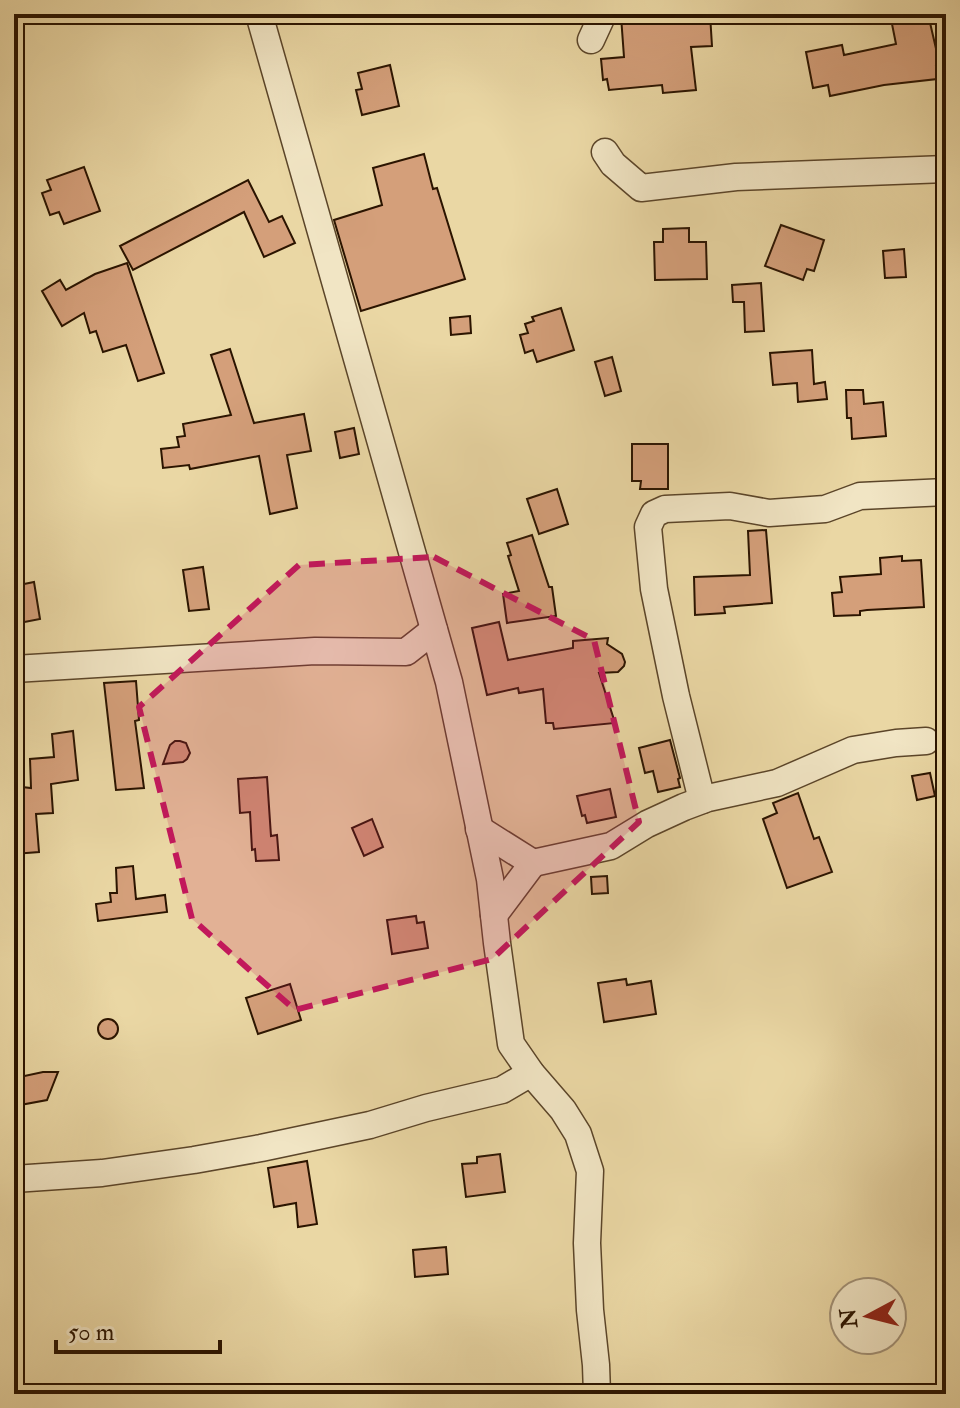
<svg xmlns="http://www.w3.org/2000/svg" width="960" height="1408" font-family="'IM FELL Double Pica',serif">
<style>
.building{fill:#d49f7a;stroke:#2b1400;stroke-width:2}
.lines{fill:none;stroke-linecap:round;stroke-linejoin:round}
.street-casing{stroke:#5b4529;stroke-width:29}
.street{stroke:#f1e5c4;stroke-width:26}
.marked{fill:#c2185b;fill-opacity:0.2;stroke:#c2185b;stroke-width:6;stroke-dasharray:16 10;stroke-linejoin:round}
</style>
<rect width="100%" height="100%" fill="#ead7a4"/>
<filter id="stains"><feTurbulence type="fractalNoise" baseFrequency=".0025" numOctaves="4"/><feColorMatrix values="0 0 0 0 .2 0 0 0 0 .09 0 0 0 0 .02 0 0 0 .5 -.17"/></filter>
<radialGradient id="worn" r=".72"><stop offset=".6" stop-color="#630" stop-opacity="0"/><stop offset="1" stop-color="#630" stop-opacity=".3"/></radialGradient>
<g class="building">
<path d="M684,14H710L712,46L691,47L696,90L663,93L662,85L609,90L607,79L603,80L601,59L624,57L621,16L641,15L642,24L684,21Z"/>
<path d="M890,14H928L940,66H936L937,79L884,85L830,96L828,85L813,88L806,52L842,45L844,55L896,44Z"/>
<path d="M390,65L399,106L362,115L356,90L362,89L358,73Z"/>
<path d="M424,154L433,189L437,188L465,279L361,311L334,220L382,205L373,168Z"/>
<path d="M84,167L100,211L64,224L59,212L50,215L42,193L51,190L47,180Z"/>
<path d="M248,180L269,222L282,216L295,243L264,257L244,212L133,270L120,246Z"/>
<path d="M781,225L824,240L814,271L807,269L803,280L765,266Z"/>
<path d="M689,228V242H706L707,279L655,280L654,242H663V229Z"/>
<path d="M904,249L906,277L885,278L883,251Z"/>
<path d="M127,263L164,373L138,381L126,345L103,352L96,331L90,333L84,313L62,326L42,291L60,280L66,290L95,274Z"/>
<path d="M761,283L764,331L745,332L744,302H733L732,285Z"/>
<path d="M561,308L574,350L537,362L533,350L525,353L520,335L528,333L525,324L534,321L532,317Z"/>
<path d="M470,316L471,333L451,335L450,318Z"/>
<path d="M230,349L254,423L304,414L311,451L287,455L297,508L270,514L259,456L190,469L189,465L163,468L161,449L179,447L177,437L185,436L183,424L231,415L211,355Z"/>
<path d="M812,350L814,384L825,382L827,399L798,402L797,383L773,385L770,353Z"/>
<path d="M612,357L621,391L605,396L595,362Z"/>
<path d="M846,390H863L864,404L883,402L886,436L852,439L851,418H847Z"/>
<path d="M354,428L359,454L340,458L335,432Z"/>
<path d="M632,444H668V489H640L641,481H632Z"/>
<path d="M557,489L568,524L539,534L527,499Z"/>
<path d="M766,530L772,603L724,607L725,613L695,615L694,577L750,575L748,531Z"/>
<path d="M532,535L549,587H552L556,616L507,623L503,594L519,591L508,556L511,555L507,543Z"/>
<path d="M902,556V561L921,560L924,607L867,610L860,611V615L834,616L832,593L842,592L840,577L881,574L880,558Z"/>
<path d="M203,567L209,609L189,611L183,570Z"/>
<path d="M34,582L40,619L14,624V586Z"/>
<path d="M499,622L508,660L573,648V641L608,638L607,644L622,654L625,662L624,666L618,672L599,673L615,723L554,729L553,723H546L543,689L519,693L518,688L487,695L472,628Z"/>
<path d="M136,681L139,720L135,721L144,788L116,790L104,683Z"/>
<path d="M73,731L78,780L51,784L53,813L36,814L39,852L14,854V786L31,788L30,759L54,757L52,734Z"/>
<path d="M670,740L680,778L678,779L680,787L658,792L653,771L645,773L639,748Z"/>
<path d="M175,741H180L186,743L190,753L187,759L183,762L163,764L170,745Z"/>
<path d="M930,773L935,796L917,800L912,776Z"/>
<path d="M267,777L271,836L277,835L279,860L256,861L255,849L252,850L250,812L240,813L238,779Z"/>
<path d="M610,789L616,817L587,823L585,815L582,816L577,796Z"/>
<path d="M798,793L814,839L819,837L832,872L787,888L763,819L777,813L773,803Z"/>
<path d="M372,819L383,847L364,856L352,828Z"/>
<path d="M133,866L136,899L165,895L167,912L98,921L96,904L111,902L110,893H117L116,868Z"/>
<path d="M607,876L608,893L592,894L591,877Z"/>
<path d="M416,916L417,923L424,922L428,948L392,954L387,920Z"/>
<path d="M626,979L627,985L651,981L656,1014L604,1022L598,983Z"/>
<path d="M290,984L301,1020L258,1034L246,998Z"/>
<circle cx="108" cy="1029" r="10"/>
<path d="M43,1072H58L47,1100L20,1105L15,1078Z"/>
<path d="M500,1154L505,1192L466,1197L462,1164L477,1163V1157Z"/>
<path d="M307,1161L317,1224L298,1227L296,1203L274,1207L268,1168Z"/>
<path d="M446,1247L448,1274L415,1277L413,1250Z"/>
</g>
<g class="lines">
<g class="street-casing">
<g id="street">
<path d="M259,14L449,682L490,879L497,943L511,1044L531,1073L563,1110L578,1134L590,1171L587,1243L590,1310L596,1365L597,1394"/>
<path d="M591,40L603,14"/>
<path d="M605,152L613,164L641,188L736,177L946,169"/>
<path d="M14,669L315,651L406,652L434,630"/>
<path d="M702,800L676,696L654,589L648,527L654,514L665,509L730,506L769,513L825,509L860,496L946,492"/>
<path d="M479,829L533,863L494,915"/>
<path d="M533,863L611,846L647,824L684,807L708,798L777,783L853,750L896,743L926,741"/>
<path d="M14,1179L102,1173L194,1160L261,1148L370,1125L426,1108L502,1090L531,1073"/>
</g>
</g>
<use href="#street" class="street"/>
</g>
<path class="marked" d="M434,557L594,640L639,822L492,959L295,1010L192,919L139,707L299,565Z"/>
<rect width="960" height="1408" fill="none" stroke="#ead7a4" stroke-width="48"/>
<rect x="16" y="16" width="928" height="1376" fill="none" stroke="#2b1400" stroke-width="4"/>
<rect x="24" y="24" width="912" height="1360" fill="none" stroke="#2b1400" stroke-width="2"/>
<g transform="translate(868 1316) rotate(263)"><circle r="38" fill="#f1e5c4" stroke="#a29176" stroke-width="2"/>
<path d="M0-6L14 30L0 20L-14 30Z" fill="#8f2418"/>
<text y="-12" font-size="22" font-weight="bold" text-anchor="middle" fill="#2b1400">N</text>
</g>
<path d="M56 1340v12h164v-12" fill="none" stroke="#2b1400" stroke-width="4"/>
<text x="68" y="1340" font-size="24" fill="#2b1400" stroke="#f1e5c4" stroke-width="6" paint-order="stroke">50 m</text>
<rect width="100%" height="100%" filter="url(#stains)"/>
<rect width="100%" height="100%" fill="url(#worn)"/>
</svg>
